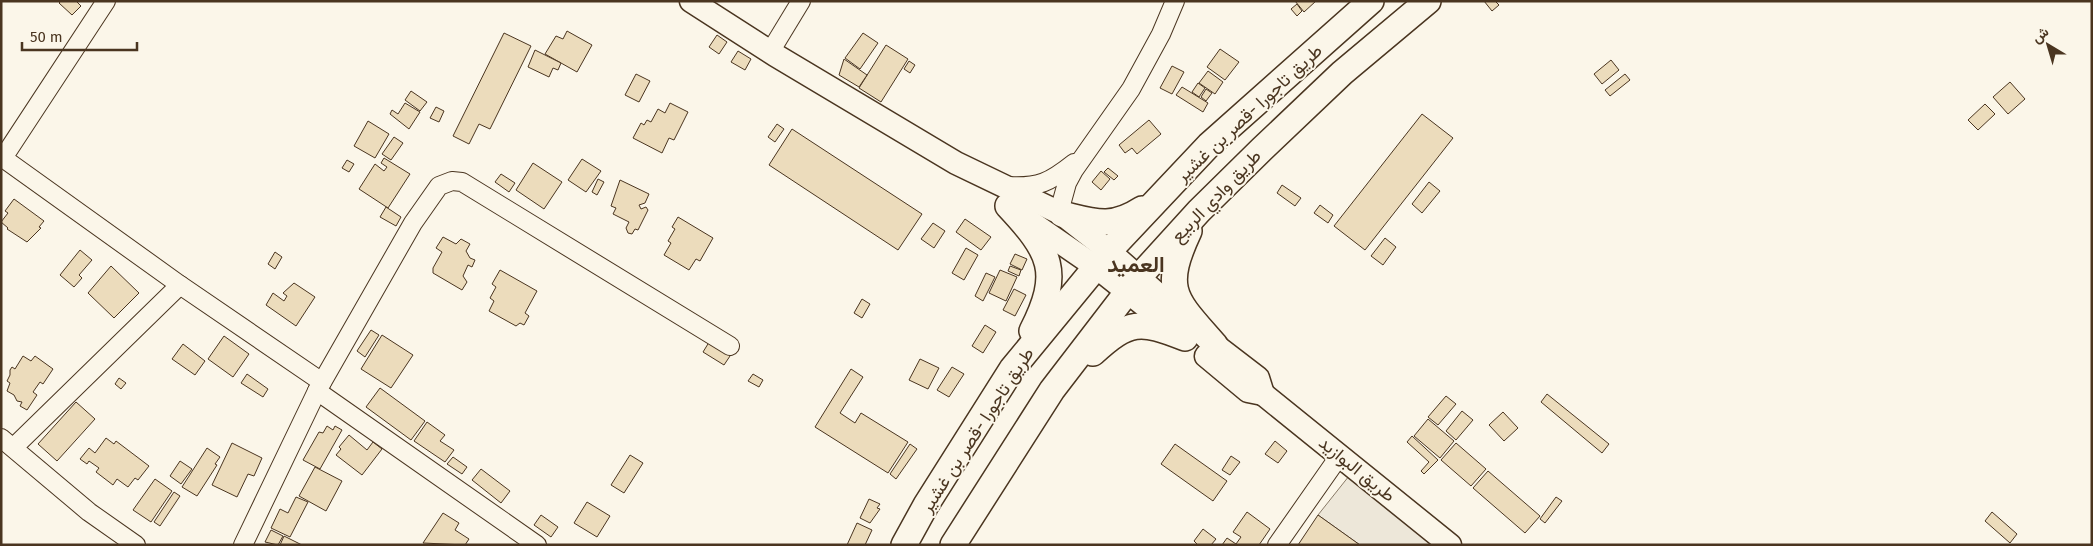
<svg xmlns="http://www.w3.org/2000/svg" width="2093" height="546" font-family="'Fira Sans',Vazirmatn,sans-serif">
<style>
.parking{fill:#ede7d9;stroke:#887966}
.building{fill:#ecdcbc;stroke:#4a3520}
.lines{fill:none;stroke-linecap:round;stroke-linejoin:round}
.minor-casing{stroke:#4a3520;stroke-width:20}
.major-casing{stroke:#4a3520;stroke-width:25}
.highway-casing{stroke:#4a3520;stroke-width:28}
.minor{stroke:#fbf6e9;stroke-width:18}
.major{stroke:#fbf6e9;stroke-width:22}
.highway{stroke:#fbf6e9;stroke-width:25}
.labels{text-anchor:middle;stroke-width:4;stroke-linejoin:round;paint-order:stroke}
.street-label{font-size:18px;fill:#4a3520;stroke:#fbf6e9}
.district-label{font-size:22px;font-weight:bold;fill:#4a3520;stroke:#fbf6e9}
</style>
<rect width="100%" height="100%" fill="#fbf6e9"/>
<path class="parking" d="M1349,476L1437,545H1360L1318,515Z"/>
<g class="building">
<path d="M61,1H76L81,6L72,15L59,3Z"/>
<path d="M1295,1H1316L1304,12Z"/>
<path d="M1484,1H1495L1499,5L1492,11Z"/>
<path d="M1297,4L1302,11L1297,16L1291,9Z"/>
<path d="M567,31L592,45L577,72L545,54L556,36L563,39Z"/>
<path d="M504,33L531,46L490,129L479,124L469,144L453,136Z"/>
<path d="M863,33L878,43L860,69L845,58Z"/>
<path d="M717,35L727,42L719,54L709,47Z"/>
<path d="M886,45L908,59L881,102L859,88Z"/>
<path d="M1220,49L1239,62L1225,80L1207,67Z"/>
<path d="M535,50L561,63L558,70L553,68L549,77L528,67Z"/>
<path d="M738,51L751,59L745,70L731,62Z"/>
<path d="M844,59L867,75L859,87L839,75Z"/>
<path d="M1611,60L1619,70L1602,84L1594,74Z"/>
<path d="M909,61L915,65L910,73L904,69Z"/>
<path d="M1172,66L1184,72L1172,94L1160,88Z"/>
<path d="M1208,71L1223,82L1215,94L1199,83Z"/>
<path d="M636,74L650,81L639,102L625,95Z"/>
<path d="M1625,74L1630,80L1610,96L1605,90Z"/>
<path d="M2010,82L2025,99L2008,114L1993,97Z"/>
<path d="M1198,83L1205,88L1199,97L1192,92Z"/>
<path d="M1182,87L1208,103L1203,112L1176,95Z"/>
<path d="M1206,89L1212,93L1206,101L1201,97Z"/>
<path d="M411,91L427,102L420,111L405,100Z"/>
<path d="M405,103L420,112L409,129L390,114L392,110L398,114Z"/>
<path d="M670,103L688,112L674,140L669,138L662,153L633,138L641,123L644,125L647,120L651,122L658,109L665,113Z"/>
<path d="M1985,104L1995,114L1978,130L1968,120Z"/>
<path d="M436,107L444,111L439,122L430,118Z"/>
<path d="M1422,114L1453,138L1365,250L1334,226Z"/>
<path d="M1149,120L1161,134L1137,154L1132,148L1125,153L1119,145Z"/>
<path d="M368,121L389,134L375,158L354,146Z"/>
<path d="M777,124L784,129L775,142L768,137Z"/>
<path d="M792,129L922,214L898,250L769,165Z"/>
<path d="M394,137L403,143L391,160L382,154Z"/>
<path d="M384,158L410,174L388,208L359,189L375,164L384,171L387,167L381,163Z"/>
<path d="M582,159L601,171L586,192L568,180Z"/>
<path d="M347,160L354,164L349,172L342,168Z"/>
<path d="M533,163L562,182L544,209L516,190Z"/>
<path d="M1108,168L1118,176L1114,180L1104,172Z"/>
<path d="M1101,171L1110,179L1101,190L1092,182Z"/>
<path d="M501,174L515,183L509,192L495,182Z"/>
<path d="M598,179L604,182L597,195L592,192Z"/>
<path d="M620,180L649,194L645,203L639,205L641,209L646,207L648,210L638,230L635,229L632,234L628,233L626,228L629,222L613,214L616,208L611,206Z"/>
<path d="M1429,182L1440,191L1422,213L1412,204Z"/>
<path d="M1282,185L1301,198L1295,206L1277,193Z"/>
<path d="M14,199L44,221L39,227L41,228L27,242L7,229L8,228L1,222L8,213L5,211Z"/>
<path d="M1320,205L1333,215L1328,223L1314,213Z"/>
<path d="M386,207L401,217L396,226L380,217Z"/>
<path d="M678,217L713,238L700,261L696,259L689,270L664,255L671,243L668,241L675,229L672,227Z"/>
<path d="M965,219L991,237L981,250L956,232Z"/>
<path d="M933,223L945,231L934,248L921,239Z"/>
<path d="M443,237L456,244L461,239L470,244L466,251L470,258L475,260L472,267L468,265L463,276L467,282L462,290L433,273V268L442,252L436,248Z"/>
<path d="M1385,238L1396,247L1383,265L1371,256Z"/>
<path d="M966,248L978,255L964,280L952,273Z"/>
<path d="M80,250L92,260L79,275L82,278L74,287L60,275Z"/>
<path d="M275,252L282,257L275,269L268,264Z"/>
<path d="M1015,254L1027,259L1022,270L1010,264Z"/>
<path d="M111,266L139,293L114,318L88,293Z"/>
<path d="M1010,266L1021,270L1019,276L1008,271Z"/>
<path d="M500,270L537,291L525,313L529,316L524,325L520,323L516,326L489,311L494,301L490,298L496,287L492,284Z"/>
<path d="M1000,270L1017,277L1006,301L989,293Z"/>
<path d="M986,273L995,277L983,301L975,296Z"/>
<path d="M294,283L315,297L296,326L266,305L273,293L284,301L287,296L283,293Z"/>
<path d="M1014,289L1026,295L1015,316L1003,310Z"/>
<path d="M862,299L870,304L862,318L854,313Z"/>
<path d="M985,325L996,332L983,353L972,346Z"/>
<path d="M371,330L379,335L365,357L357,351Z"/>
<path d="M382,335L413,355L391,388L361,369Z"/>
<path d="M224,336L249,354L233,377L208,359Z"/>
<path d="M711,339L732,353L724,365L703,352Z"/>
<path d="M183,344L205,361L195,375L172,359Z"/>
<path d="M23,356L31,361L35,356L53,369L43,384L40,382L33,392L37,395L27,410L20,406L22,402L17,401L14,395L7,391L10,383L7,381L10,375V370L12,367L15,369Z"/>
<path d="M920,359L939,368L928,389L909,380Z"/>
<path d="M952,367L964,374L949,397L937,390Z"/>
<path d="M851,369L863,377L840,413L855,423L861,413L908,442L888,473L815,427Z"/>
<path d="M247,374L268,389L263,397L241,383Z"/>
<path d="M753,374L763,380L759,387L748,381Z"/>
<path d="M119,378L126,383L121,389L115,384Z"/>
<path d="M380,388L425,421L411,440L366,407Z"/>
<path d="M1547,394L1609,444L1602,453L1541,402Z"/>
<path d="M1446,396L1456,404L1438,425L1428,417Z"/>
<path d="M76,402L95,419L57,461L38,444Z"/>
<path d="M1462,411L1473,420L1456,440L1446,431Z"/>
<path d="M1503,412L1518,428L1504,441L1489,425Z"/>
<path d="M1428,419L1454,441L1440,458L1414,436Z"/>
<path d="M427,422L445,435L440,441L454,450L445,462L414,441Z"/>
<path d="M327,426L333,430L335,426L342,430L320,469L303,460L319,432L323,433Z"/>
<path d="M349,435L367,450L373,442L382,449L362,475L336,455L341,449L339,447Z"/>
<path d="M1412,436L1438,460L1424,474L1421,471L1429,462L1407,442Z"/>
<path d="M106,438L114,444L116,441L149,466L138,480L135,478L128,487L117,479L113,485L96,472L99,468L89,461L87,464L80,459L89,448L95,453Z"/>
<path d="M1275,441L1287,451L1278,463L1265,454Z"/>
<path d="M232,443L262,458L254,476L248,474L237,497L212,485Z"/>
<path d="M1456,443L1486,469L1471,486L1441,460Z"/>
<path d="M910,444L917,449L896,479L890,474Z"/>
<path d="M1175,444L1227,481L1213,501L1161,464Z"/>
<path d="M207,448L220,457L215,464L217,465L197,496L182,487Z"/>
<path d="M630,455L643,463L624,493L611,485Z"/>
<path d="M1231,456L1240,462L1230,475L1222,470Z"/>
<path d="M453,457L467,467L462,474L447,464Z"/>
<path d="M180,461L192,469L181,484L170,476Z"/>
<path d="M315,467L342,481L326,511L299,496Z"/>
<path d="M481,469L510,491L501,503L472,480Z"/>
<path d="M1488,471L1540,516L1525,533L1473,488Z"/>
<path d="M155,479L172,491L151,522L133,510Z"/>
<path d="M174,492L180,496L160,526L154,522Z"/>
<path d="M296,497L308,502L290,537L271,528L280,509L288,513Z"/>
<path d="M1556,497L1562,501L1545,523L1540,519Z"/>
<path d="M869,499L880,504L877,508L880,509L870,523L860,518Z"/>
<path d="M587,502L610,516L597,537L574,523Z"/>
<path d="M1247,512L1270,529L1259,545H1222L1227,538L1236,544L1241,537L1233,532Z"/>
<path d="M1992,512L2017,534L2010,543L1985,521Z"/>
<path d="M443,513L459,523L455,530L469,539L465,545L423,543Z"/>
<path d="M541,515L558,527L551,537L534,525Z"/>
<path d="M1318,515L1360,545H1298Z"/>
<path d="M857,523L872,530L865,545H847Z"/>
<path d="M1203,529L1216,539L1211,545H1198L1194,541Z"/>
<path d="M271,530L283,536L278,545L265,542Z"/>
<path d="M284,536L302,545H280Z"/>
</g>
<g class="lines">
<g class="minor-casing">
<g id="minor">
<path d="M106,1L3,158L180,285L322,382"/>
<path d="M770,52L801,1"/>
<path d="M1007,186C1039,188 1050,182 1074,163"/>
<path d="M1059,212L1067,183L1074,170L1131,89L1161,34L1175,1"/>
<path d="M317,391L537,545"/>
<path d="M1,438L89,512L136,545"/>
<path d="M14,447L180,285"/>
<path d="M243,545L317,391L413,223L439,186L452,181L462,182L730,346"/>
<path d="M1277,545L1340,455"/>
</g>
</g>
<g class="major-casing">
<g id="major">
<path d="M691,1L775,55L956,163L1062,214L1109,251L1215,345L1258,378L1263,394"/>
<path d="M1025,218L1096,267L1179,333"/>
<path d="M1206,356L1248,391L1263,394"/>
<path d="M1263,394L1450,545"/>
</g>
</g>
<g class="highway-casing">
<g id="highway">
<path d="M1008,206C1051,252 1062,272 1032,331"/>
<path d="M1062,214C1095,222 1111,229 1142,209"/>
<path d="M1189,231C1161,291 1175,299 1215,345"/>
<path d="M1093,353C1129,320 1140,320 1185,338"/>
<path d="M904,545L926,505L1012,369L1109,251L1209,145L1371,1"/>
<path d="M953,545L1052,390L1138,278L1199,211L1262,149L1342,73L1428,1"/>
</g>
</g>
<use href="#minor" class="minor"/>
<use href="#major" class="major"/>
<use href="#highway" class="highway"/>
</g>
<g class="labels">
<g class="street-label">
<text transform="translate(1249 113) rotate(-43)" y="6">طريق تاجورا -قصر بن غشير</text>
<text transform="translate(1216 196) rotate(-46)" y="6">طريق وادي الربيع</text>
<text transform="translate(977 430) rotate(-57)" y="6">طريق تاجورا -قصر بن غشير</text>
<text transform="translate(1357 469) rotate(39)" y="6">طريق البوازيد</text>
</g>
<g class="district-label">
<text x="1136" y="272">العميد</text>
</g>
</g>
<rect width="2093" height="546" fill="none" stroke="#4a3520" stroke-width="5"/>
<g transform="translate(2048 45) rotate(322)" stroke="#fbf6e9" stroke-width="4" paint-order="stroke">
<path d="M0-4L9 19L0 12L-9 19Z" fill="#4a3520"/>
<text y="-8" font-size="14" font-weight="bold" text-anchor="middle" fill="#4a3520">ش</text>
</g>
<path d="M22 42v8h115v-8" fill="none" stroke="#4a3520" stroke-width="2.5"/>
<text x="30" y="42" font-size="15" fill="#4a3520" stroke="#fbf6e9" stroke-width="4" paint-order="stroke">50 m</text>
</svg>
